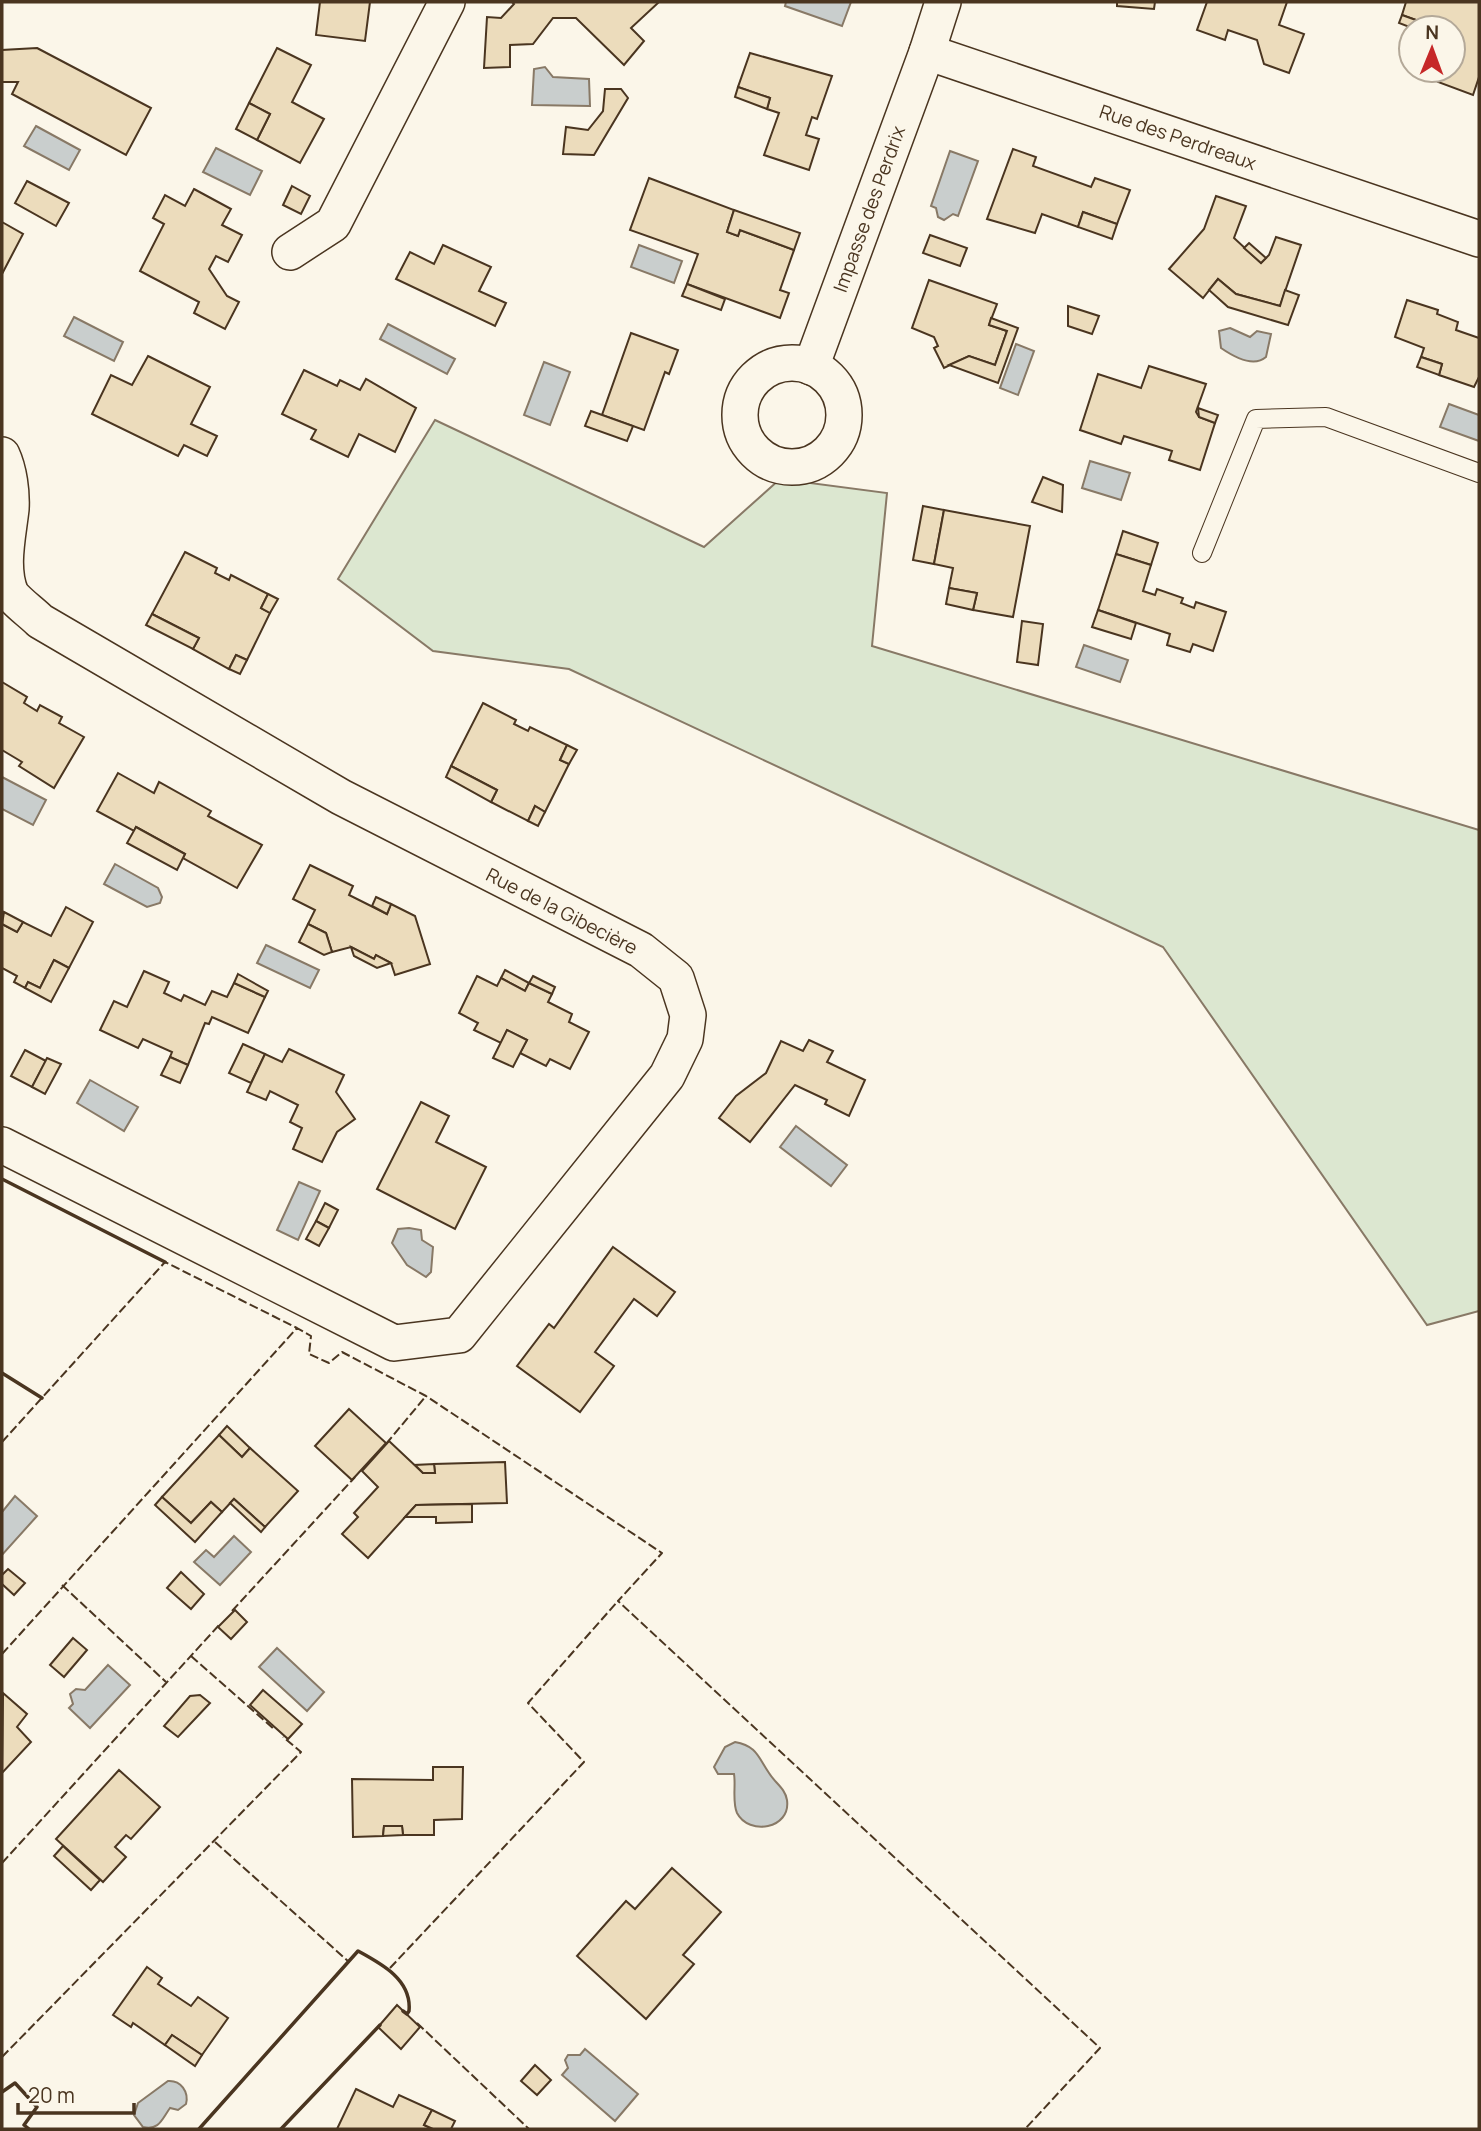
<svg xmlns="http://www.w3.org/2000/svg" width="1481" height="2131" font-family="Manrope,sans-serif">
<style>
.green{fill:#dce7d0;stroke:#887966;stroke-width:2}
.water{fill:#c9cecd;stroke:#887966;stroke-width:2}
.building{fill:#ecdcbc;stroke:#4a3520;stroke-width:2}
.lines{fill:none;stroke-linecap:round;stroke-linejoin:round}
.lane-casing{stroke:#4a3520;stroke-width:20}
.street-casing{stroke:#4a3520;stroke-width:38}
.lane{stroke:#fbf6e9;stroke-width:18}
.street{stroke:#fbf6e9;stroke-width:35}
.fence{stroke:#4a3520;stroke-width:2;stroke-dasharray:9 3.5;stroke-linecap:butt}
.wall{stroke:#4a3520;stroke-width:3.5}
.labels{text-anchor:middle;stroke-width:5;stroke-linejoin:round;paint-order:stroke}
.street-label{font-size:19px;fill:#4a3520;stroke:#fbf6e9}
</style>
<rect width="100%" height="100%" fill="#fbf6e9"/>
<path class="green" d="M435,420L704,547L780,479L887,493L872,646L1479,830V1311L1427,1325L1163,947L569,669L433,651L338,579Z"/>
<g class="water">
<path d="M786,2H851L842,26L785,6Z"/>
<path d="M545,67L553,77L589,79L590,106L532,105L534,69Z"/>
<path d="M36,126L80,150L69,170L24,146Z"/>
<path d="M216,148L262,171L250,195L203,172Z"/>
<path d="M950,151L978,161L958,216L953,214L944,220L938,217L936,208L931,206Z"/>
<path d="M639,245L682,261L674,283L631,267Z"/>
<path d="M74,317L123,342L114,361L64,336Z"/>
<path d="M388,324L455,359L447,374L380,339Z"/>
<path d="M1230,328L1250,337L1257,331L1271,334L1266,357C1253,368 1234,357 1221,348L1219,331Z"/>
<path d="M1016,344L1034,351L1018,395L1000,388Z"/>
<path d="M544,362L570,372L550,425L524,415Z"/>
<path d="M1449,404L1479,415V441L1440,427Z"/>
<path d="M1090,461L1130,473L1121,500L1082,488Z"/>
<path d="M1084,645L1128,660L1120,682L1076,667Z"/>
<path d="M2,777L46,800L33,825L2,809Z"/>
<path d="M115,864L158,888L162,897L160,903L147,907L104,884Z"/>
<path d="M266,945L319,970L310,988L257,963Z"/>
<path d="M90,1080L138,1107L124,1131L77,1103Z"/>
<path d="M796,1126L847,1165L831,1186L780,1147Z"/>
<path d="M299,1182L320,1191L298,1240L277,1230Z"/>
<path d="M409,1228L421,1230L422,1240L433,1247L431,1272L426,1277L407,1265L392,1243L398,1229Z"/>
<path d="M15,1496L37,1516L2,1555V1512Z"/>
<path d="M234,1536L251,1552L220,1585L194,1562L206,1550L214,1557Z"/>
<path d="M277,1648L324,1692L307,1711L259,1667Z"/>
<path d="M108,1665L130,1685L90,1728L69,1708L73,1704L70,1694L76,1689L85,1690Z"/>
<path d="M735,1742C757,1746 758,1757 769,1773C775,1783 785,1788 787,1800C791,1829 749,1836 737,1813C732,1802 736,1785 734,1774H718L714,1767L725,1747Z"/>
<path d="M585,2049L638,2094L615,2121L562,2075L568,2068L565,2060L568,2055H580Z"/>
<path d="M168,2081C181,2080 189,2092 186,2104L178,2110L170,2108C162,2119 159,2131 143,2127L134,2115L138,2103Z"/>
</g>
<g class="building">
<path d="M320,2H370L365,41L316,35Z"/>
<path d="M512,2H659L631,28L644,41L624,65L576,18H553L533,44L510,45V67L484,68L487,17L501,18L514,4Z"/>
<path d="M1117,2H1155L1154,9L1117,6Z"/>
<path d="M1207,2H1287L1279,25L1304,34L1289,73L1264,64L1257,40L1228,30L1225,40L1197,30Z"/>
<path d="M1406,2H1479V77L1473,95L1438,82L1442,70H1453V28H1438L1402,15Z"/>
<path d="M1402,15L1438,28H1412L1399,23Z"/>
<path d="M37,48L151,108L126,155L12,94L18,82H2V50Z"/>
<path d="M277,48L311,65L292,102L324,119L300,163L257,140L270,114L249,103Z"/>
<path d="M750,53L832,76L817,119L812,117L806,135L819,139L809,170L764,155L779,113L767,109L770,98L738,87Z"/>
<path d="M738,87L770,98L767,109L735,97Z"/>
<path d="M605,89H621L628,98L594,155L563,154L566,127L588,130L603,111Z"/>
<path d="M249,103L270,114L257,140L236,129Z"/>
<path d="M1013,149L1036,157L1033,166L1091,187L1095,178L1130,190L1117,224L1083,212L1078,227L1042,214L1035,233L987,219Z"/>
<path d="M649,178L734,210L727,232L738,236L740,230L794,250L780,290L789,293L780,318L687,284L698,254L630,230Z"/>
<path d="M27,181L69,203L56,226L15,203Z"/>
<path d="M292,186L310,196L301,214L283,205Z"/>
<path d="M194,189L231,209L222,225L242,235L228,262L216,256L209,269L227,296L239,302L225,329L194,313L199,302L140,271L164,224L153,218L165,195L185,206Z"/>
<path d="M1216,196L1246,206L1234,238L1261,263L1269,255L1276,237L1301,245L1280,306L1236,294L1218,279L1203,298L1169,269L1204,229Z"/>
<path d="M734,210L800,233L794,250L740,230L738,236L727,232Z"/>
<path d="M1083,212L1117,224L1112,239L1078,227Z"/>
<path d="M2,222L23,234L2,274Z"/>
<path d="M930,235L967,248L960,266L923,253Z"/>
<path d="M1249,243L1266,258L1261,263L1244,248Z"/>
<path d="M443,245L491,267L479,291L506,303L495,326L396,279L410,252L434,264Z"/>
<path d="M1218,279L1236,294L1280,306L1285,290L1299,295L1288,325L1228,307L1209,290Z"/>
<path d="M929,280L997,304L989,325L1007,331L995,365L969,356L944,368L934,348L938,346L934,337L912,328Z"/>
<path d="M687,284L725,299L721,310L682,296Z"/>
<path d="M1407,300L1438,310L1437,314L1458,322L1456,330L1479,338V377L1474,387L1439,375L1442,364L1421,357L1424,348L1395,337Z"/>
<path d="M1068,306L1099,316L1092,334L1068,326Z"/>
<path d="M991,318L1018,328L998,383L949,365L969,356L995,365L1007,331L989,325Z"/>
<path d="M631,333L678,350L669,374L665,372L644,430L602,415Z"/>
<path d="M148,356L210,387L191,424L217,436L207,456L184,445L178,456L92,414L111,375L132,385Z"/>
<path d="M1421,357L1442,364L1439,375L1417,367Z"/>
<path d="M1149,366L1206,384L1196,412L1199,417L1215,423L1200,470L1169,460L1172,451L1124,436L1121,444L1080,430L1098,374L1141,388Z"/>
<path d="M304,370L337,386L340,380L360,390L366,379L416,408L395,452L359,434L348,457L311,439L316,430L282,414Z"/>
<path d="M1198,408L1218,415L1215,423L1199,417Z"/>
<path d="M591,411L633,426L627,441L585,426Z"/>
<path d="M1043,477L1063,485L1062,512L1032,502Z"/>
<path d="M923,506L944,510L934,564L913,560Z"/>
<path d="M944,510L1030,526L1013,617L973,610L977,593L949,588L953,568L934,564Z"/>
<path d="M1123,531L1158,543L1151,565L1116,554Z"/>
<path d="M185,552L217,568L215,573L229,580L231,575L268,594L261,608L270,613L247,660L236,655L229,669L193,649L199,638L152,614Z"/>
<path d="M1116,554L1151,565L1143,591L1155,595L1157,589L1183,598L1181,603L1194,608L1196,602L1226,612L1213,651L1193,644L1190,652L1167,645L1170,634L1098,610Z"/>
<path d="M949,588L977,593L973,610L946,604Z"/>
<path d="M268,594L278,599L270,613L261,608Z"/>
<path d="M1098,610L1136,623L1131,639L1092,627Z"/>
<path d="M152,614L199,638L193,649L146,625Z"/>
<path d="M1022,621L1043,624L1038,665L1017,662Z"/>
<path d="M236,655L247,660L240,674L229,669Z"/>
<path d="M2,682L27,697L24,703L37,711L40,705L62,717L59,723L84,737L54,788L19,766L22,762L2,750Z"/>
<path d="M483,703L516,720L514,724L528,731L530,727L567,745L560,760L569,764L545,812L535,806L528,821L491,802L497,790L451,766Z"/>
<path d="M567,745L577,750L569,764L560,760Z"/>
<path d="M451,766L497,790L491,802L446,777Z"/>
<path d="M118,773L154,793L159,782L211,811L208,816L262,845L237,888L183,858L185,854L136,827L134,831L97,811Z"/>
<path d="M535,806L545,812L538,826L528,821Z"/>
<path d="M136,827L185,854L177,870L127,843Z"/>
<path d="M310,865L353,886L349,895L387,914L391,904L415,916L430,964L395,975L391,963L376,955L374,959L351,947L332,952L326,933L308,924L315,910L293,899Z"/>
<path d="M376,897L391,904L387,914L372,906Z"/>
<path d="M66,907L93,922L69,968L54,960L40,988L28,982L25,988L14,982L17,976L2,968V924L17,932L23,922L51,936Z"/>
<path d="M4,912L23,922L17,932L2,924Z"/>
<path d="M308,924L326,933L332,952L324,955L299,942Z"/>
<path d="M351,947L374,959L376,955L391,963L377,968L354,956Z"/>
<path d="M54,960L69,968L51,1002L25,988L28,982L40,988Z"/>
<path d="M505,970L529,983L525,991L501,978Z"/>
<path d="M144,971L169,982L164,993L181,1001L184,995L205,1005L212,991L227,997L234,983L265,997L248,1033L212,1017L209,1024L205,1023L188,1065L170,1057L172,1052L143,1039L138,1048L100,1030L114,1001L127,1007Z"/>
<path d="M238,974L268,991L265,997L234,983Z"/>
<path d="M477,976L497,986L501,978L525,991L529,983L552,994L548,1002L572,1014L569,1022L589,1032L570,1069L550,1059L546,1066L520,1053L527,1040L507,1030L501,1043L474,1030L478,1023L459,1013Z"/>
<path d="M533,976L555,987L552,994L529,983Z"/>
<path d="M507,1030L527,1040L513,1067L493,1058Z"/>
<path d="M809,1040L833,1051L827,1062L865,1080L849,1116L825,1104L827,1100L795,1085L750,1142L719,1118L736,1096L766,1073L781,1041L803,1051Z"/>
<path d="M243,1044L265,1054L251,1083L229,1073Z"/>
<path d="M289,1049L344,1075L336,1092L355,1119L337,1132L322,1162L293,1149L302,1128L290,1122L298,1105L270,1091L266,1100L247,1092L265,1054L282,1062Z"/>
<path d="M25,1050L46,1061L32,1087L11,1076Z"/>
<path d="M170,1057L188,1065L180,1083L161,1075Z"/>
<path d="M47,1058L61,1064L45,1094L32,1087Z"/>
<path d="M421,1102L449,1116L436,1142L486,1167L455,1229L377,1189Z"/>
<path d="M325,1203L338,1210L329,1228L316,1221Z"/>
<path d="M316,1221L329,1228L319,1246L306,1239Z"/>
<path d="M613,1247L675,1292L657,1316L634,1299L595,1352L614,1366L580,1412L517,1366L549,1324L554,1328Z"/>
<path d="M349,1409L386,1443L352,1480L315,1446Z"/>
<path d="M227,1426L250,1448L242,1457L219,1435Z"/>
<path d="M219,1435L242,1457L250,1448L298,1491L265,1527L234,1499L222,1512L211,1502L191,1523L162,1497Z"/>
<path d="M389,1441L423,1473H435L434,1464L505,1462L507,1503L416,1505L368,1558L342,1534L358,1517L354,1513L378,1487L362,1471Z"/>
<path d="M434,1464L435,1473H423L415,1465Z"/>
<path d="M162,1497L191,1523L211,1502L222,1512L195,1542L155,1505Z"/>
<path d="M234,1499L265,1527L261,1532L230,1503Z"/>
<path d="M472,1504V1522L436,1523V1517H405L416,1505Z"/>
<path d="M8,1569L25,1583L14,1595L2,1584V1575Z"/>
<path d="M181,1572L204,1594L191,1609L167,1588Z"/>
<path d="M235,1610L247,1622L231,1639L218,1627Z"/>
<path d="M73,1638L87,1650L64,1677L50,1665Z"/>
<path d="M263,1690L302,1724L288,1739L250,1705Z"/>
<path d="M3,1693L27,1714L17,1727L31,1742L2,1773Z"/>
<path d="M200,1695L210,1703L178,1737L164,1726L190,1696Z"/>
<path d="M433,1767H463L462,1819L434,1820V1835H403L402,1826H384L383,1836L353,1837L352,1779L433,1780Z"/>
<path d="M119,1770L160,1807L131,1839L126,1835L115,1847L126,1857L103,1882L56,1839Z"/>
<path d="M384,1826H402L403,1835L383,1836Z"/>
<path d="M63,1846L100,1880L91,1890L54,1856Z"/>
<path d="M672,1868L721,1912L683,1955L694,1964L646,2019L577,1956L626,1901L635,1909Z"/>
<path d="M147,1967L162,1978L158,1984L191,2006L198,1997L228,2018L202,2055L172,2035L165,2045L133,2023L131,2027L113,2015Z"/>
<path d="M397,2005L420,2027L401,2049L378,2027Z"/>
<path d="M172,2035L202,2055L195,2066L165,2045Z"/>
<path d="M535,2065L551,2080L537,2095L521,2081Z"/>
<path d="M356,2089L393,2107L399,2095L432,2110L424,2125L433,2129H337Z"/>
<path d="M432,2110L455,2121L451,2129H433L424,2125Z"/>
</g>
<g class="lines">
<g class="lane-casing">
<path id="lane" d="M1202,553L1256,419L1326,417L1479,473"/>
</g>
<g class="street-casing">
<g id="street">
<path d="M943,2L927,52L1479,239"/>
<path d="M290,252L333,224L447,2"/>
<circle cx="792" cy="415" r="52"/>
<path d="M811,367L927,52"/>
<path d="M2,455C9,470 12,492 11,509C8,536 0,568 11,594C19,604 31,612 40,621L341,797L641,950L676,978L688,1015L685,1039L667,1076L459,1335L394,1343L2,1145"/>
</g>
</g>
<use href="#lane" class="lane"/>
<use href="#street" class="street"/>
<g class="fence">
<path d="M2,1442L165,1262L297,1328"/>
<path d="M386,1444L426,1396"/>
<path d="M62,1585L166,1682"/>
<path d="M232,1611L355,1477"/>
<path d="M2,1654L297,1328L311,1336L309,1354L329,1363L342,1352L426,1396L662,1553L618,1601L1100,2048L1025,2129"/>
<path d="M191,1656L275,1730"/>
<path d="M215,1842L349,1962"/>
<path d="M2,1863L220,1624"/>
<path d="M390,1968L584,1762L528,1703L618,1601"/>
<path d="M417,2023L529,2129"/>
<path d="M2,2057L301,1752L283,1737"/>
</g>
<g class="wall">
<path d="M2,1179L165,1262"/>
<path d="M2,1373L42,1398"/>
<path d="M2,2092L15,2083L37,2107L24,2125L29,2129"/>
<path d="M199,2129L358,1951C382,1964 412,1980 409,2011L407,2014L403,2011"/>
<path d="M281,2129L380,2025"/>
</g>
</g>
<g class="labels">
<g class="street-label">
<text transform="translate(1178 137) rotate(19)" y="7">Rue des Perdreaux</text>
<text transform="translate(869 209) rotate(-70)" y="7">Impasse des Perdrix</text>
<text transform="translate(562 911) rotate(27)" y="7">Rue de la Gibecière</text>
</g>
</g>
<rect width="1481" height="2131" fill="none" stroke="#4a3520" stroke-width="7"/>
<g transform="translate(1432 49) rotate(1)"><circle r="33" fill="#fbf6e9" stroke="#b4a999" stroke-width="2"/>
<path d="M0-5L12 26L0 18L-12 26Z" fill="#c62828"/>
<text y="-10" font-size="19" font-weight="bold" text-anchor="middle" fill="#4a3520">N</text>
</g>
<path d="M18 2103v10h116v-10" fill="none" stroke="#4a3520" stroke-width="3.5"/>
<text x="28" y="2103" font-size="21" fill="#4a3520" stroke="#fbf6e9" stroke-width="5" paint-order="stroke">20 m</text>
</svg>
